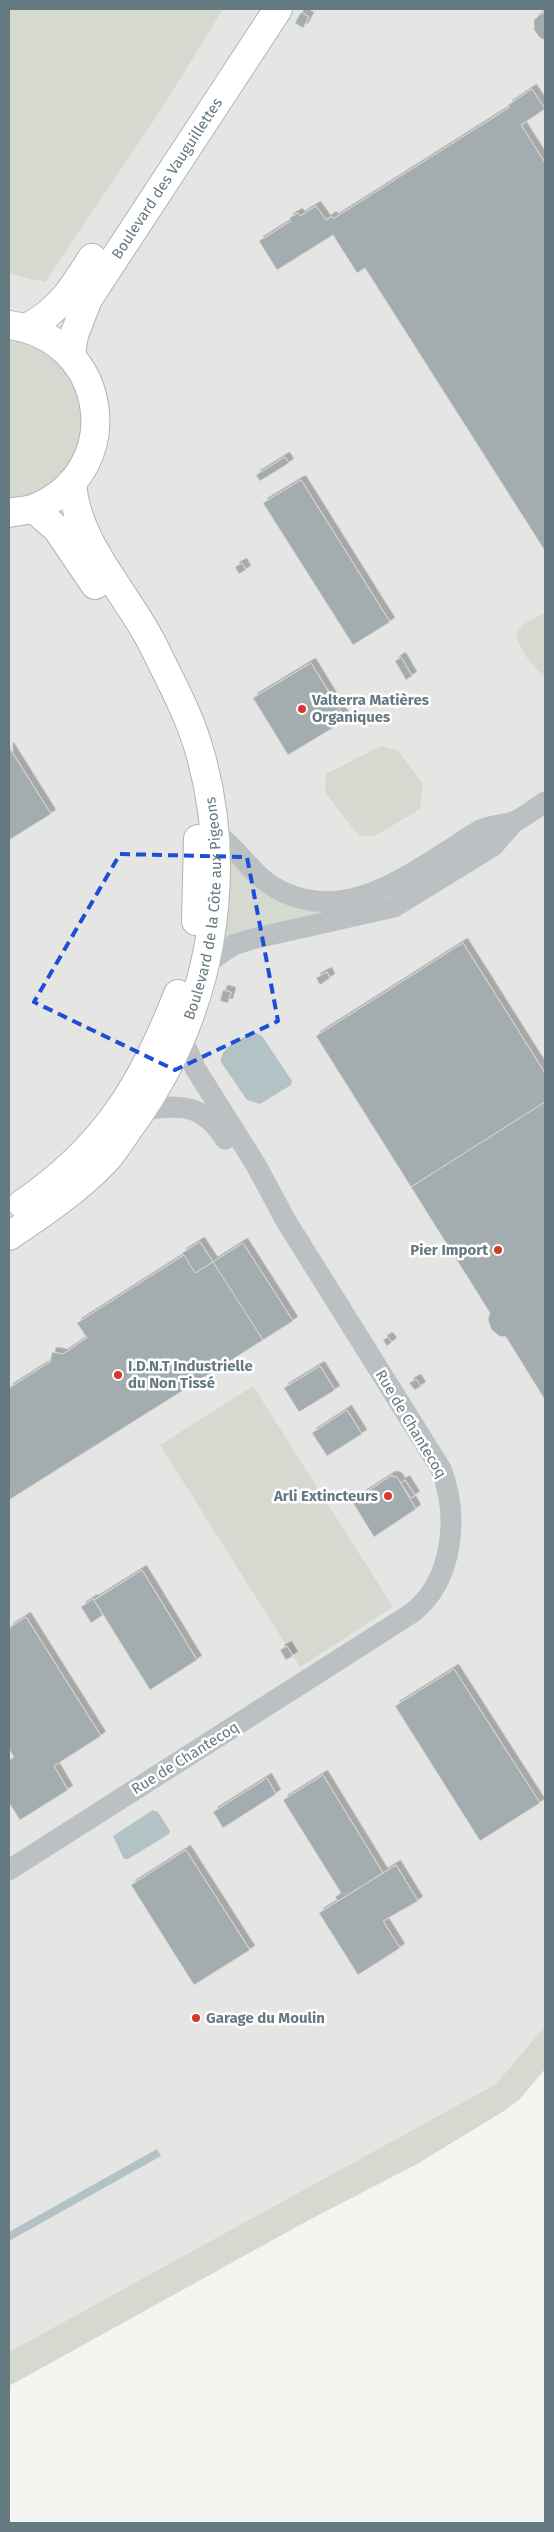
<svg xmlns="http://www.w3.org/2000/svg" width="554" height="2532" font-family="'Fira Sans',sans-serif">
<style>
.built{fill:#e5e5e4}
.green{fill:#d5d9d0}
.water{fill:#b3c2c4}
.building{fill:#a3adb0;stroke:#d6d5d4;filter:url(#shadow)}
.lines{fill:none;stroke-linecap:round;stroke-linejoin:round}
.secondary-casing{stroke:#aeb5b8;stroke-width:30}
.street{stroke:#bbc1c3;stroke-width:21}
.secondary{stroke:#fff;stroke-width:28}
.marked{fill:none;stroke:#1d4ed8;stroke-width:4;stroke-dasharray:10 6;stroke-linejoin:round}
.poi-dot{fill:#d7372e;stroke:#fff;stroke-width:2}
.labels{text-anchor:middle;stroke-width:5;stroke-linejoin:round;paint-order:stroke}
.street-label{font-size:15px;fill:#657980;stroke:#fff}
.poi-label{font-size:15px;font-weight:bold;fill:#657980;stroke:#fff;text-anchor:start}
</style>
<defs>
<filter id="shadow"><feDropShadow dx="4.5" dy="-4.5" stdDeviation="0" flood-color="#0004"/></filter>
</defs>
<rect width="100%" height="100%" fill="#f4f4f1"/>
<path class="built" d="M9,9H545V2026L496,2084L9,2352Z"/>
<g class="green">
<path d="M9,9H223L162,108L45,282L9,274Z"/>
<path d="M9,335L23,336L70,370L85,420L80,447L67,470L47,488L23,499L9,501Z"/>
<path d="M545,612V677C533,668 519,649 516,634L523,625Z"/>
<path d="M381,746L398,751L423,784L420,809L375,836H359L325,792L326,774Z"/>
<path d="M223,851L278,897L393,890L395,900L216,944Z"/>
<path d="M253,1386L393,1607L300,1667L160,1445Z"/>
<path d="M545,2026V2069L520,2099L504,2111L417,2164L309,2220L9,2386V2352L496,2084Z"/>
</g>
<g class="water">
<path d="M254,1032L262,1036L292,1081L291,1085L260,1104L247,1100L221,1062C220,1046 242,1039 254,1032Z"/>
<path d="M153,1810L158,1812L170,1831L169,1834L128,1859H124L113,1836Z"/>
<path d="M157,2149L161,2156L9,2241V2232Z"/>
</g>
<g class="building">
<path d="M301,12L309,17L303,28L295,23Z"/>
<path d="M542,13H545V40L540,38L534,30V20Z"/>
<path d="M532,89L545,109L521,125L545,163V551L365,268L357,273L333,235L277,270L259,241L291,221L289,218L298,213L300,216L316,206L326,220L332,216L333,219L510,107L508,105Z"/>
<path d="M285,457L289,463L260,481L256,475Z"/>
<path d="M301,480L390,622L353,645L263,503Z"/>
<path d="M242,563L246,570L239,574L235,567Z"/>
<path d="M401,657L412,676L406,680L395,661Z"/>
<path d="M311,663L346,720L288,755L253,698Z"/>
<path d="M9,747L51,814L9,840Z"/>
<path d="M463,943L545,1073V1102L411,1187L316,1036Z"/>
<path d="M327,972L330,978L320,985L316,978Z"/>
<path d="M223,990L231,992L228,1003L220,1001Z"/>
<path d="M545,1102V1400L506,1337L499,1336L491,1329L488,1319L490,1313L411,1187Z"/>
<path d="M200,1242L213,1262L195,1273L182,1253Z"/>
<path d="M243,1243L293,1321L263,1340L213,1262Z"/>
<path d="M184,1255L195,1273L213,1262L263,1340L9,1500V1388L50,1362L52,1352L63,1354L87,1338L77,1323Z"/>
<path d="M388,1337L392,1342L387,1346L383,1340Z"/>
<path d="M320,1366L335,1390L299,1412L284,1388Z"/>
<path d="M416,1379L421,1386L415,1390L409,1383Z"/>
<path d="M347,1410L362,1434L327,1456L312,1433Z"/>
<path d="M391,1476L397,1477L416,1509L374,1537L352,1501Z"/>
<path d="M405,1480L415,1496L411,1498L401,1483Z"/>
<path d="M142,1570L197,1660L150,1690L94,1600Z"/>
<path d="M93,1599L103,1615L91,1623L81,1607Z"/>
<path d="M26,1617L101,1736L54,1766L68,1790L20,1820L9,1803V1760L14,1757L9,1749V1628Z"/>
<path d="M287,1646L293,1656L286,1660L280,1650Z"/>
<path d="M454,1669L540,1803L480,1841L395,1706Z"/>
<path d="M323,1775L383,1873L338,1901L335,1897L341,1893L283,1800Z"/>
<path d="M267,1778L276,1794L223,1828L213,1812Z"/>
<path d="M186,1850L250,1950L194,1985L131,1885Z"/>
<path d="M396,1865L418,1901L383,1921L400,1948L358,1975L319,1913Z"/>
</g>
<g class="lines">
<g class="secondary-casing">
<g id="secondary">
<path d="M9,325C109,338 128,470 35,508C27,511 17,511 9,513"/>
<path d="M28,327C59,311 74,287 92,258"/>
<path id="s1" d="M71,354L74,335L88,299L278,9"/>
<path d="M34,509L57,529L95,585"/>
<path d="M196,921L198,839"/>
<path d="M22,1204C105,1147 142,1086 178,994"/>
<path id="s2" d="M9,1236C42,1214 76,1191 104,1162C115,1151 123,1136 132,1124C211,1015 237,875 198,746C188,713 171,682 156,651C130,595 76,546 72,482"/>
</g>
</g>
<g class="street">
<path d="M215,833C241,850 251,877 283,892C347,921 402,879 454,847C463,841 473,833 483,829C493,825 503,825 513,822C524,818 535,808 545,802"/>
<path d="M206,964L233,945L256,938L394,907L493,846L514,822"/>
<path d="M142,1110C181,1104 203,1104 225,1139"/>
<path d="M9,1870L412,1613C454,1580 459,1515 441,1469L286,1221L256,1165L195,1068L182,1038"/>
</g>
<use href="#secondary" class="secondary"/>
</g>
<path class="marked" d="M120,854L247,857L278,1021L175,1070L34,1002Z"/>
<g class="poi-dot">
<circle cx="302" cy="709" r="5"/>
<circle cx="498" cy="1250" r="5"/>
<circle cx="118" cy="1375" r="5"/>
<circle cx="388" cy="1496" r="5"/>
<circle cx="196" cy="2018" r="5"/>
</g>
<g class="labels">
<g class="street-label">
<text dy="5" stroke="none"><textPath href="#s1" startOffset="202">Boulevard des Vauguillettes</textPath></text>
<text dy="5" stroke="none"><textPath href="#s2" startOffset="400">Boulevard de la Côte aux Pigeons</textPath></text>
<text transform="translate(411 1424) rotate(59)" y="5">Rue de Chantecoq</text>
<text transform="translate(185 1758) rotate(-32)" y="5">Rue de Chantecoq</text>
</g>
<g class="poi-label">
<text x="312" y="705">Valterra Matières<tspan x="312" dy="17">Organiques</tspan></text>
<text x="488" y="1255" text-anchor="end">Pier Import</text>
<text x="128" y="1371">I.D.N.T Industrielle<tspan x="128" dy="17">du Non Tissé</tspan></text>
<text x="378" y="1501" text-anchor="end">Arli Extincteurs</text>
<text x="206" y="2023">Garage du Moulin</text>
</g>
</g>
<rect width="554" height="2532" fill="none" stroke="#657980" stroke-width="20"/>
</svg>
